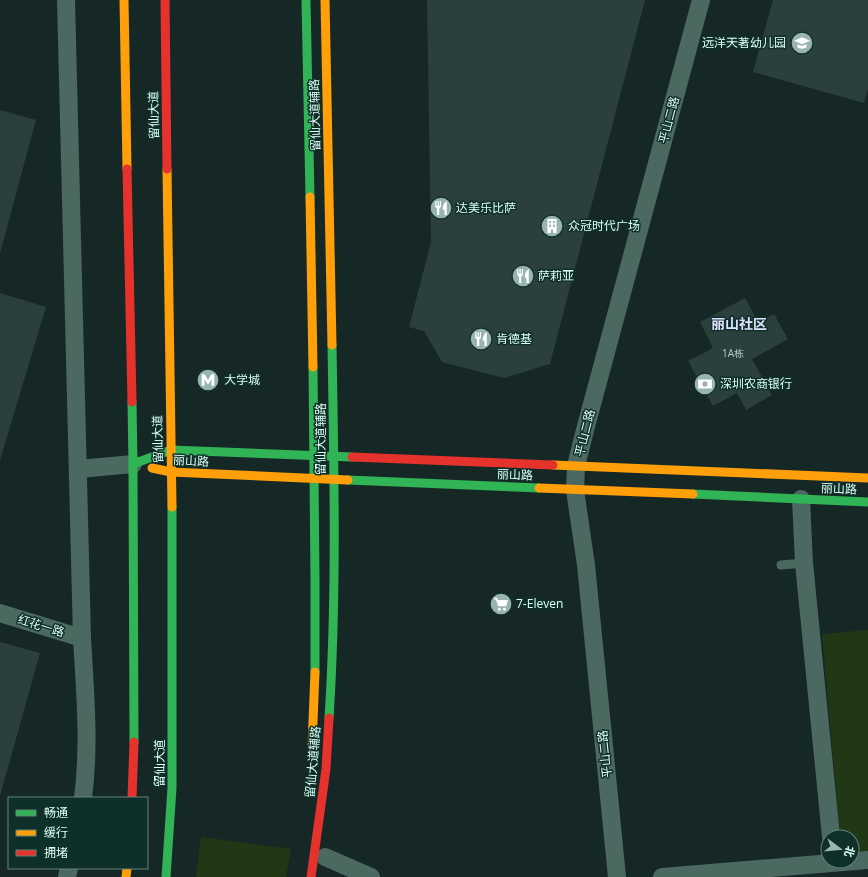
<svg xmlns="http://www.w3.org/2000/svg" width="868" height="877" font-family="'Open Sans','Noto Sans SC',sans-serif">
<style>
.green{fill:#203815}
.building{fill:#2b3f3c}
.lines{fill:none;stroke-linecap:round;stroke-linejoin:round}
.lane{stroke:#4b6960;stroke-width:9}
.street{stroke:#4b6960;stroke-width:18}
.fast{stroke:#30b455;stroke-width:9}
.slow{stroke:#ff9f0a;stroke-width:9}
.jam{stroke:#e5322d;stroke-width:9}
.labels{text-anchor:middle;stroke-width:3;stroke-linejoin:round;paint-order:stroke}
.number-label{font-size:10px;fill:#b1cfc8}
.poi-label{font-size:12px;fill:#defff7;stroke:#0f2f29;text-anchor:start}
.street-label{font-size:12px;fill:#defff7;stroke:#0f2f29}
.quarter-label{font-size:14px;font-weight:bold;fill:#e0e0ff;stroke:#0f2f29}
</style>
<rect width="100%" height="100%" fill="#162825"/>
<g class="green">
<path d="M868,630V853L852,854V837H840L822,634Z"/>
<path d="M201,837L291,849L286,877H196Z"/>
</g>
<g class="building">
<path d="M427,0H645L550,364L504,378L442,362L424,331L409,327L431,242Z"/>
<path d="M773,0H868V89L864,103L753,72Z"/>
<path d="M0,110L36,120L0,253Z"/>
<path d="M0,293L46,307L0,460Z"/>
<path d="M745,298L758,322L774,314L788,339L752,359L772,395L746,410L737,393L713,406L688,361L713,348L700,322Z"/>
<path d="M0,642L40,653L0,796Z"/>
</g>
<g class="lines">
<path class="lane" d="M781,565L804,563"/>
<g class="street">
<path d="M66,0L82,638C85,691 90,745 83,798"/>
<path d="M79,469L133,464"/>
<path d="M801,499L804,563L831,837"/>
<path d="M0,613L82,638"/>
<path d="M325,857L371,877"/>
<path d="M67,877L69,868"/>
<path d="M617,877L586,565L575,490L576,466L585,430L701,0"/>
<path d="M662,877L868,860"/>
</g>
<g class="fast">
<path d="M306,0L310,197"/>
<path d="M313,367L315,580V672"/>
<path d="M132,402L133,464L134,742"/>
<path d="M133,464L171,450L352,457"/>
<path d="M348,480L539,488"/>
<path d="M693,494L868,502"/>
<path d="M329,718C337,594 334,469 332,345"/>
<path d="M166,877L172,788V507"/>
</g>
<g class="slow">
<path d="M124,0L127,169"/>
<path d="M325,0L332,345"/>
<path d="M167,169L172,507"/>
<path d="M310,197L313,367"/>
<path d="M553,465L868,478"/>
<path d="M152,468L171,472L348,480"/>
<path d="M539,488L693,494"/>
<path d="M312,747L315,672"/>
<path d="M126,877L127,868"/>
</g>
<g class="jam">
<path d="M165,0L167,169"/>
<path d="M127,169L132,402"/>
<path d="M352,457L553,465"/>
<path d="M132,798L134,742"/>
<path d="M311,877L326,769L329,718"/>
</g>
</g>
<defs>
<g id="school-disc" transform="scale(1.15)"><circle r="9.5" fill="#98b4ae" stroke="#0f2f29"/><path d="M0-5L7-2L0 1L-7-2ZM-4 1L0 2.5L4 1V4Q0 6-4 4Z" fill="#fff"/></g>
<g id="restaurant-disc" transform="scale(1.15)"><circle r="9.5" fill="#98b4ae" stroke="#0f2f29"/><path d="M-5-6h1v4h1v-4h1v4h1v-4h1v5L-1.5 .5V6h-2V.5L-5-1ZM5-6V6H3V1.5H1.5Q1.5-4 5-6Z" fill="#fff"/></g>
<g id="building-disc" transform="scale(1.15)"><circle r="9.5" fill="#98b4ae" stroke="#0f2f29"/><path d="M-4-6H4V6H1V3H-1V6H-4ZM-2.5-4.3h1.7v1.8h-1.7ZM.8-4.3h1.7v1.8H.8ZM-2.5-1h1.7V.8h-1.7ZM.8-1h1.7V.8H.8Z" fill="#fff"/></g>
<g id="metro-disc" transform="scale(1.15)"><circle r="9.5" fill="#98b4ae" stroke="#0f2f29"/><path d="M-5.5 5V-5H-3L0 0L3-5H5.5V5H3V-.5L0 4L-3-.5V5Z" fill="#fff"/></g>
<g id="bank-disc" transform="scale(1.15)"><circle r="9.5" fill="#98b4ae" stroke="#0f2f29"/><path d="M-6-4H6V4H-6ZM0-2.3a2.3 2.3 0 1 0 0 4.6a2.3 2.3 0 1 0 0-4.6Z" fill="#fff"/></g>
<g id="supermarket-disc" transform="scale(1.15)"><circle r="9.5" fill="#98b4ae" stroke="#0f2f29"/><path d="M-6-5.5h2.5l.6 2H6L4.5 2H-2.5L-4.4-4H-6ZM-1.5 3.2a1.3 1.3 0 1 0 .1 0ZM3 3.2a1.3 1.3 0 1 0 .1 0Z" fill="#fff"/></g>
</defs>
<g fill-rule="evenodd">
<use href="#school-disc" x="802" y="43"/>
<use href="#restaurant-disc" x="441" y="208"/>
<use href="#building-disc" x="552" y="226"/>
<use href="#restaurant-disc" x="523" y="276"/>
<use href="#restaurant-disc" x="481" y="339"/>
<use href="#metro-disc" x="208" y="380"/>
<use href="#bank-disc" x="705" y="384"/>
<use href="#supermarket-disc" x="501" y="604"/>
</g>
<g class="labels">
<g class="number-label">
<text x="733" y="357">1A栋</text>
</g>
<g class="poi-label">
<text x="786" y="47" text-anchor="end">远洋天著幼儿园</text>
<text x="456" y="212">达美乐比萨</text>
<text x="568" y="230">众冠时代广场</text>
<text x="538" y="280">萨莉亚</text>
<text x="496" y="343">肯德基</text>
<text x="224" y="384">大学城</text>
<text x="720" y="388">深圳农商银行</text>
<text x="516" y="608">7-Eleven</text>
</g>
<g class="street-label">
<text transform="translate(154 115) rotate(-91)" y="4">留仙大道</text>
<text transform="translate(315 115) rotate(-91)" y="4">留仙大道辅路</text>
<text transform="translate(669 120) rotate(-75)" y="4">平山二路</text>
<text transform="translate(585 433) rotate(-76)" y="4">平山二路</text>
<text transform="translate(158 439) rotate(-91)" y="4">留仙大道</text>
<text transform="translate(321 439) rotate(-90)" y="4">留仙大道辅路</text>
<text transform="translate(191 461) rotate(3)" y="4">丽山路</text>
<text transform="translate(515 475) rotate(2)" y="4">丽山路</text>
<text transform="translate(839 489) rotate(2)" y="4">丽山路</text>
<text transform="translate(41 626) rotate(17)" y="4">红花一路</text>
<text transform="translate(605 754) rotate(-96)" y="4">平山二路</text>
<text transform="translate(313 762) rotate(-85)" y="4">留仙大道辅路</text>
<text transform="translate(160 763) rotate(-90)" y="4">留仙大道</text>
</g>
<g class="quarter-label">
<text x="739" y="329">丽山社区</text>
</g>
</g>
<rect x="8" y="797" width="140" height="72" fill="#0f2f29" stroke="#62827b"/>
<rect x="16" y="810" width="20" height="6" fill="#30b455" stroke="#62827b"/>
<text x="44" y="817" font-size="12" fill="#defff7">畅通</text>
<rect x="16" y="830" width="20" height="6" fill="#ff9f0a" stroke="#62827b"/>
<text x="44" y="837" font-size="12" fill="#defff7">缓行</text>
<rect x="16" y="850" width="20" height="6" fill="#e5322d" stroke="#62827b"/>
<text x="44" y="857" font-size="12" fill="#defff7">拥堵</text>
<g transform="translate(840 849) rotate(106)"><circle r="19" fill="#0f2f29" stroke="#62827b"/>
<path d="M0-3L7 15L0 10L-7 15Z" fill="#98b4ae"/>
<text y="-6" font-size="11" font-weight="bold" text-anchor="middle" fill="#defff7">北</text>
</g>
</svg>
